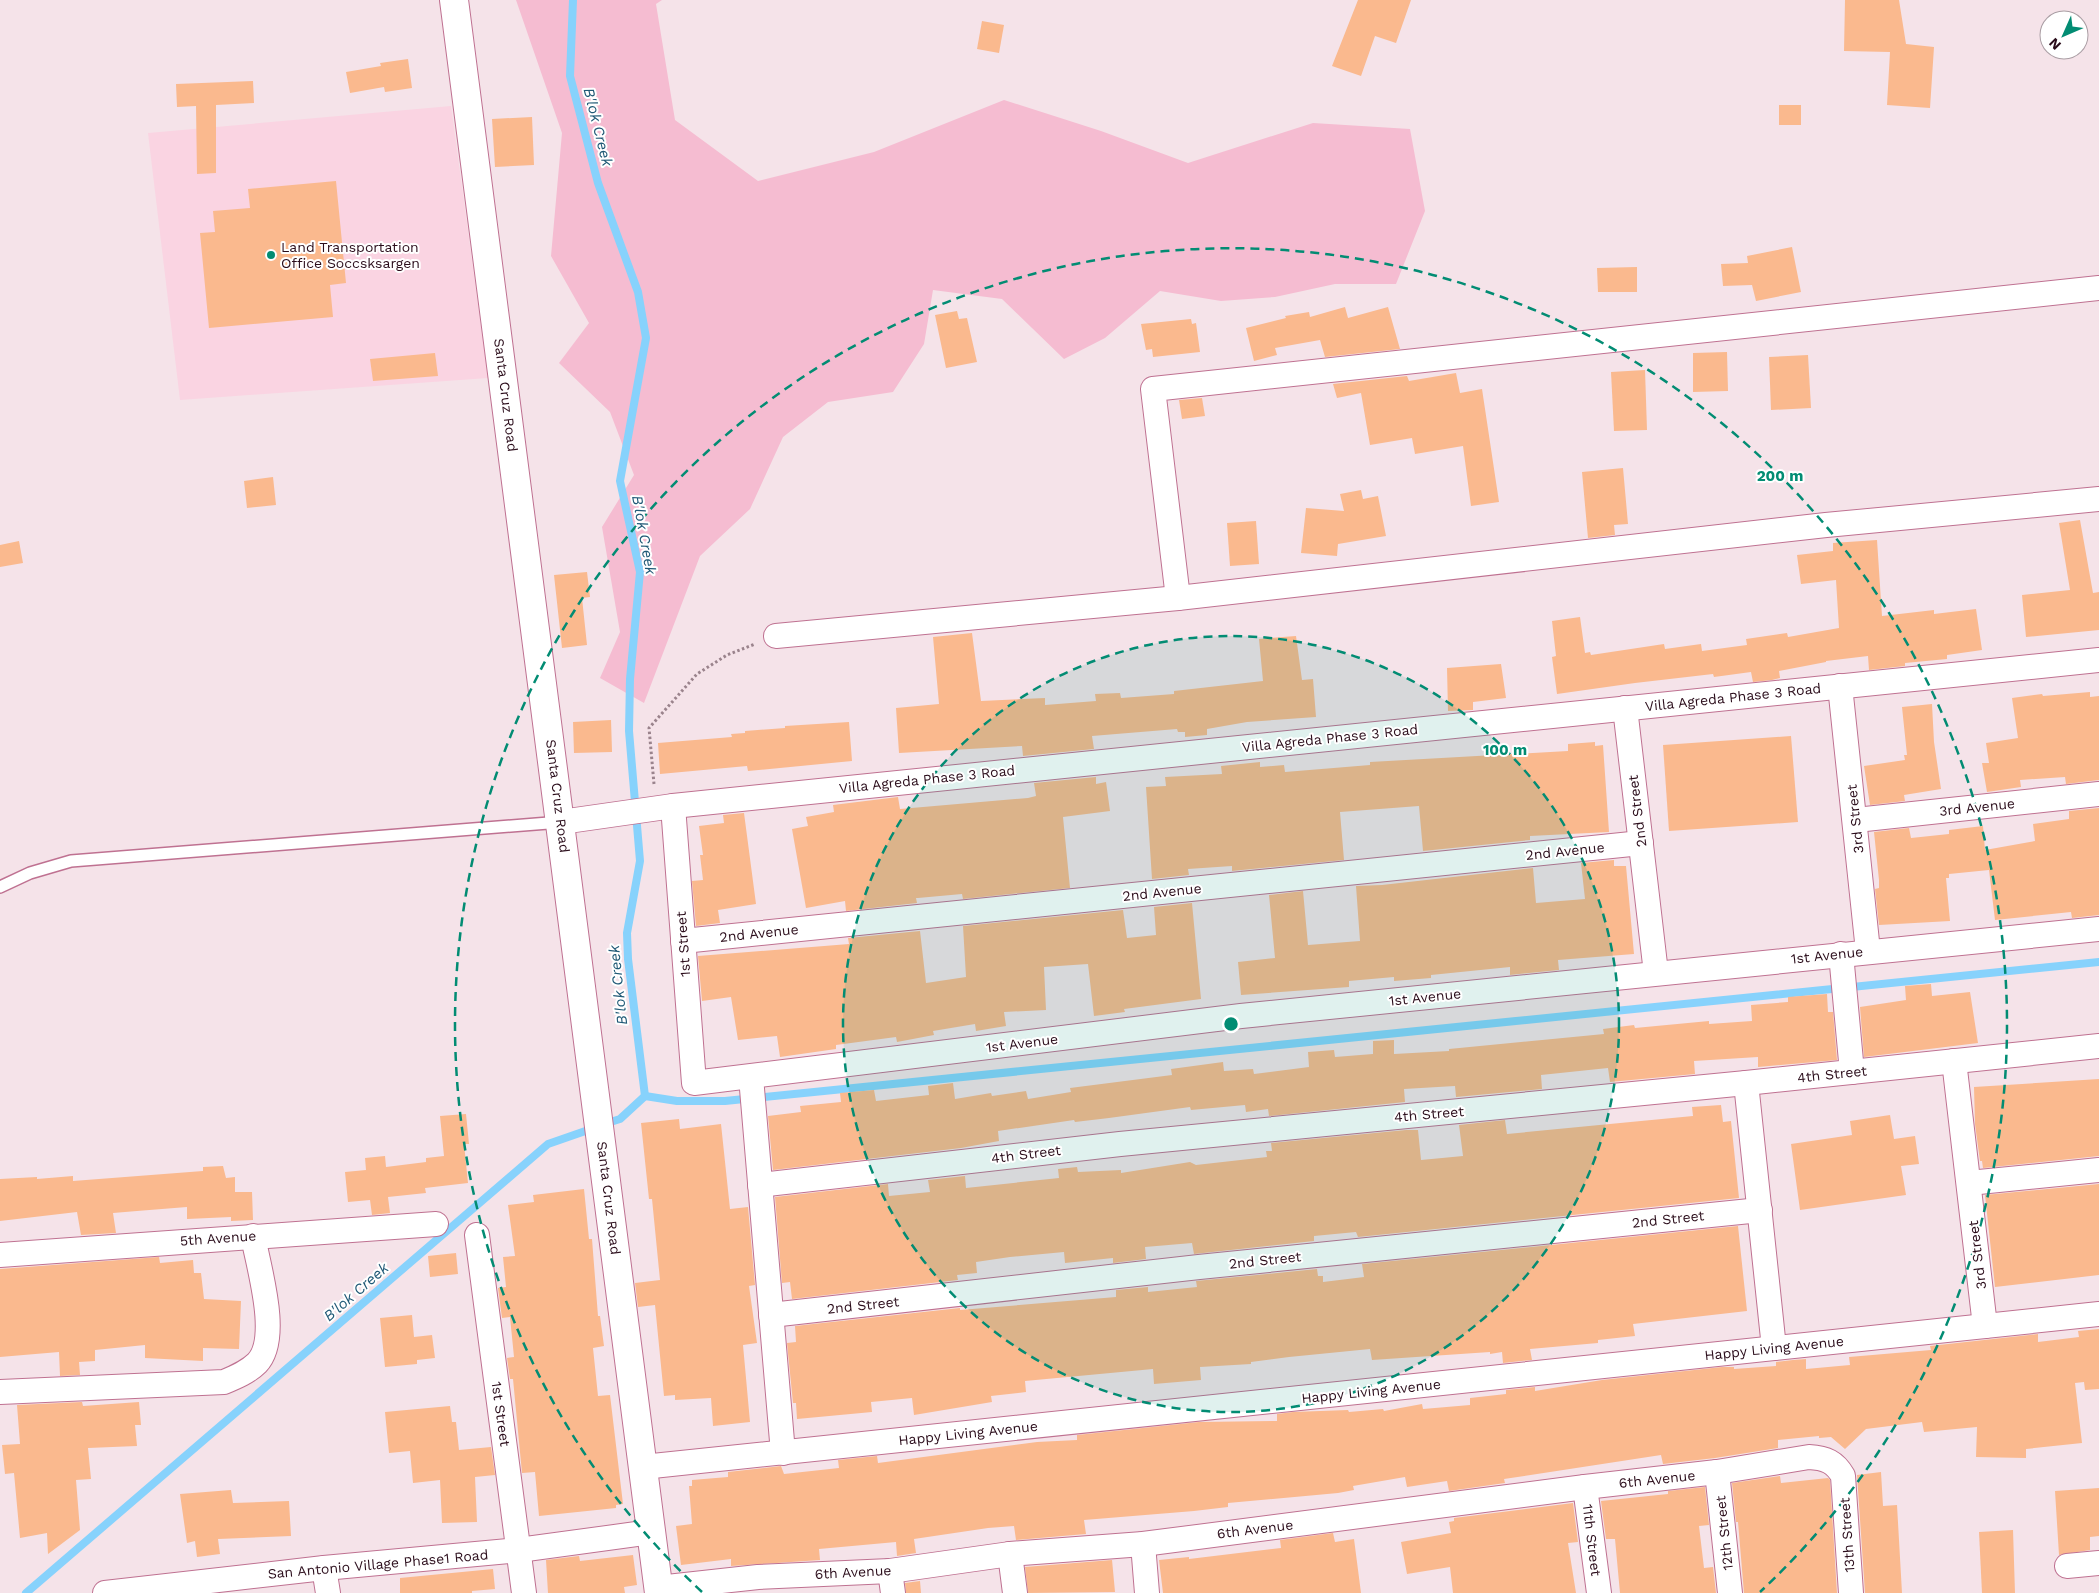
<svg xmlns="http://www.w3.org/2000/svg" width="2099" height="1593" font-family="'Work Sans',sans-serif">
<style>
.built{fill:#fad4e2}
.green{fill:#f5bcd1}
.lines{fill:none;stroke-linecap:round;stroke-linejoin:round}
.stream{stroke:#87d2fc;stroke-width:8}
.building{fill:#fab98e}
.service-casing{stroke:#bf7191;stroke-width:14}
.minor-casing{stroke:#bf7191;stroke-width:26}
.tertiary-casing{stroke:#bf7191;stroke-width:30}
.path{stroke:#9a838c;stroke-width:3;stroke-dasharray:2.5 2.5;stroke-linecap:butt}
.service{stroke:#fff;stroke-width:11}
.minor{stroke:#fff;stroke-width:24}
.tertiary{stroke:#fff;stroke-width:28}
.ring{fill:none;stroke:#028c73;stroke-width:2.5;stroke-dasharray:9 6}
.poi-dot{fill:#028c73;stroke:#fff;stroke-width:2}
.labels{text-anchor:middle;stroke-width:4;stroke-linejoin:round;paint-order:stroke}
.poi-label{font-size:14px;fill:#2b0d1b;stroke:#fff;text-anchor:start}
.street-label{font-size:14px;fill:#2b0d1b;stroke:#fff}
.water-label{font-size:15px;font-style:italic;fill:#205976;stroke:#fff}
.centre{fill:#028c73;stroke:#fff;stroke-width:2.5}
.ring-label{font-size:15px;text-anchor:middle;font-weight:bold;fill:#028c73;stroke:#fff;stroke-width:4;stroke-linejoin:round;paint-order:stroke}
</style>
<rect width="100%" height="100%" fill="#f5e3e9"/>
<path class="built" d="M451,106L488,378L180,400L148,133Z"/>
<path class="green" d="M516,0H662L656,4L675,120L758,181L874,152L1004,100L1101,131L1188,163L1313,123L1410,129L1425,211L1396,284H1335L1275,297L1221,301L1160,291L1105,338L1064,359L1002,299L933,290L924,344L893,392L828,402L783,437L750,509L700,556L644,703L600,678L620,632L602,527L634,475L610,412L559,363L589,323L551,256L562,133Z"/>
<g class="lines">
<g class="stream">
<path d="M573,0L570,76L598,183L638,292L646,338L620,481L640,572L630,679L629,731L640,861L627,933L628,959L645,1096"/>
<path d="M645,1096L677,1101H725L2099,962"/>
<path d="M604,1124L620,1119L645,1096"/>
<path d="M26,1593L548,1144L594,1128"/>
</g>
</g>
<g class="building">
<path d="M1358,0H1411L1396,43L1375,36L1361,76L1332,66Z"/>
<path d="M1845,0H1899L1906,44L1934,47L1930,108L1887,105L1890,52L1844,51Z"/>
<path d="M982,21L1004,25L999,53L977,49Z"/>
<path d="M408,59L412,88L385,92L384,87L350,93L346,72L381,66L380,63Z"/>
<path d="M253,81L254,103L216,105V173L197,174L196,106L177,107L176,84Z"/>
<rect x="1779" y="105" width="22" height="20"/>
<path d="M532,117L534,165L495,167L492,119Z"/>
<path d="M336,181L346,283L330,285L333,317L209,328L200,233L215,232L213,211L250,208L248,189Z"/>
<path d="M1792,247L1801,292L1756,301L1752,285L1723,286L1721,264L1748,263L1747,256Z"/>
<path d="M1637,267V292H1598L1597,268Z"/>
<path d="M1345,307L1348,318L1388,307L1400,349L1325,357L1320,340L1275,348L1277,355L1254,361L1246,328L1286,318L1285,316L1309,312L1310,317Z"/>
<path d="M957,311L959,319L967,318L977,362L946,368L935,315Z"/>
<path d="M1191,319L1192,324L1196,323L1200,352L1153,357L1152,349L1146,350L1141,324Z"/>
<path d="M1727,352L1728,391L1693,392V353Z"/>
<path d="M435,353L438,376L373,381L370,359Z"/>
<path d="M1808,355L1811,408L1771,410L1769,357Z"/>
<path d="M1645,370L1647,430L1614,431L1611,372Z"/>
<path d="M1456,373L1460,393L1482,389L1499,502L1471,506L1463,446L1415,454L1412,438L1370,445L1361,393L1337,398L1333,384L1407,376L1409,381Z"/>
<path d="M1202,398L1205,416L1182,419L1179,400Z"/>
<path d="M1623,468L1628,524L1614,525L1615,535L1588,538L1582,472Z"/>
<path d="M273,477L276,505L247,508L244,481Z"/>
<path d="M1361,490L1363,499L1378,496L1386,536L1338,544L1337,556L1301,553L1306,508L1344,511L1340,494Z"/>
<path d="M2080,520L2093,593L2099,592V630L2026,637L2022,595L2070,590L2059,523Z"/>
<path d="M1256,521L1259,564L1230,566L1227,523Z"/>
<path d="M1877,540L1882,616L1934,610V614L1976,609L1982,650L1947,655V659L1905,663V666L1869,670L1868,656L1826,661V662L1779,671L1780,678L1772,680L1753,682L1751,672L1714,677L1713,674L1635,683L1557,694L1552,657L1556,656L1552,621L1580,617L1585,653L1590,652L1591,655L1664,644L1665,649L1701,644L1702,651L1747,645L1746,639L1787,633L1788,637L1839,628L1836,580L1801,584L1797,555L1833,551V543Z"/>
<path d="M19,541L23,563L0,567V545Z"/>
<path d="M587,572L590,597L582,598L587,645L562,648L554,575Z"/>
<path d="M972,633L981,701L1045,698V705L1096,701L1095,694L1120,693L1121,698L1174,694V691L1263,681L1259,639L1296,636L1302,680L1313,679L1316,717L1247,722L1207,729V735L1185,737V732H1178L1177,729L1092,736L1094,749L1023,756L1022,746L899,753L896,708L939,704L933,637Z"/>
<path d="M1501,664L1506,698L1473,702V710L1448,711L1447,668Z"/>
<path d="M2090,692V697L2099,696V780L2066,784L2065,777L2020,780L2021,787L1987,792L1982,763H1989L1986,743L2018,738L2012,698L2042,694L2043,696Z"/>
<path d="M1932,704L1934,742L1941,789L1904,795L1905,801L1870,805L1864,766L1905,760L1904,755H1907L1902,707Z"/>
<path d="M611,720L612,752L574,753L573,722Z"/>
<path d="M849,722L852,761L748,771L747,766L660,774L658,743L732,737L731,734L745,733V731L785,728V726Z"/>
<path d="M1791,736L1798,822L1669,831L1663,745Z"/>
<path d="M1595,742V746L1603,745L1609,832L1530,836V840L1423,851L1419,806L1340,812L1344,860L1232,871V866L1188,869L1189,875L1152,879L1146,787L1166,786L1165,777L1222,774L1221,766L1260,762V767L1284,765L1285,772L1370,765V762L1568,751V744Z"/>
<path d="M1096,777V784L1106,782L1110,811L1063,817L1070,888L963,899L962,894L918,898H916L917,903L846,911L845,901L806,908L792,829L808,826L806,817L834,812L833,805L898,797L900,809L1028,798L1036,796L1034,783Z"/>
<path d="M2099,808V915L2072,918L2071,912L1995,920L1989,870L1949,874V878H1946L1950,921L1879,925L1875,889L1879,888V880L1874,832L1909,828L1911,838L1949,834V830L1983,826L1985,850L2035,841L2033,824L2069,819V811Z"/>
<path d="M744,813L756,904L718,910L720,923L696,926L692,881L703,880L700,855H703L699,826L724,823L723,815Z"/>
<path d="M1614,860V866H1626L1634,954L1558,960L1559,970L1510,975V967L1431,975V978L1394,981V977L1349,981V987L1241,995L1238,962L1275,958L1269,895L1303,891L1308,945L1360,941L1356,886L1382,885L1533,868L1536,903L1585,899L1581,863Z"/>
<path d="M1192,903L1201,999L1124,1009L1125,1012L1094,1016L1088,964L1044,967L1046,1010L1004,1012L1006,1026L976,1031L975,1024L933,1031L934,1035L897,1042L896,1037L836,1045V1049L780,1057L777,1036L738,1040L731,997L702,1001L698,956L849,944L848,938L920,931L926,983L966,977L963,926L1123,910L1127,938L1156,935L1154,907Z"/>
<path d="M1931,984L1932,996L1970,992L1978,1043L1864,1057L1860,1007L1906,1000L1905,986Z"/>
<path d="M1827,994L1828,1012H1833L1837,1060L1758,1067V1057L1694,1061L1695,1074L1610,1082L1608,1068L1541,1075L1542,1089L1456,1097L1455,1086L1404,1089L1405,1102L1269,1116L1268,1109L1246,1112L1245,1105L1191,1110L1190,1107L1109,1118L1075,1122L1074,1120L998,1131L999,1141L961,1148L773,1170L768,1116L801,1112L800,1106L841,1102L840,1093L874,1090L876,1101L929,1095L928,1086L953,1083L955,1099L991,1093L992,1096L1026,1091L1028,1099L1071,1092L1070,1088L1172,1075L1171,1069L1223,1062L1224,1071L1253,1069L1254,1074L1309,1067L1308,1052L1334,1050L1335,1057L1373,1054V1041L1394,1040V1054L1449,1051V1049L1604,1034L1603,1029L1634,1025L1635,1028L1709,1021V1024L1752,1021L1751,1005L1788,1002V997Z"/>
<path d="M2099,1079V1156L1983,1168L1982,1161H1980L1975,1124L1974,1087Z"/>
<path d="M1721,1105L1723,1122L1731,1121L1739,1198L1358,1237L1356,1232L1314,1236V1241L1194,1254L1192,1243L1145,1247L1146,1259L1113,1263V1258L1065,1263L1064,1252L1010,1257L976,1262L977,1273L957,1275L958,1280L792,1299L790,1282L782,1283L775,1197L888,1184L889,1196L930,1192L928,1180L965,1176L966,1188L1059,1178L1058,1169L1077,1167L1078,1172L1121,1170V1173L1190,1162L1196,1165L1267,1157L1266,1151H1272L1271,1143L1406,1130H1418L1421,1160L1463,1156L1459,1125L1505,1120L1507,1134L1693,1116L1692,1107Z"/>
<path d="M466,1114L469,1144H464L468,1183L425,1188L426,1193L388,1197L390,1213L372,1215L370,1200L348,1202L345,1172L366,1170L365,1158L385,1156L386,1167L426,1162V1158L444,1156L440,1116Z"/>
<path d="M1890,1115L1894,1139L1915,1136L1919,1164L1901,1166L1906,1195L1800,1210L1791,1144L1852,1135L1850,1121Z"/>
<path d="M679,1119L680,1129L721,1124L730,1209L748,1207L755,1285L749,1286L757,1343L743,1345L750,1422L713,1426L711,1398L675,1400V1395L664,1396L655,1305L638,1307L635,1283L660,1280L652,1199H649L641,1123Z"/>
<path d="M223,1166L226,1178L235,1177V1192H252L253,1220L231,1221V1217L187,1219V1207L137,1211L113,1213L116,1233L81,1235L77,1212L0,1221V1179L37,1177V1179L73,1176V1181L203,1171V1167Z"/>
<path d="M2099,1184V1275L1995,1287L1985,1195Z"/>
<path d="M584,1189L589,1239H592L598,1316H600L604,1346L593,1348L598,1396L610,1395L623,1504L616,1505V1508L539,1516L535,1472L522,1473L513,1379H510L507,1358L514,1357L510,1317L502,1318L498,1288L506,1287L503,1257L515,1256L508,1205L534,1202L533,1195Z"/>
<path d="M1738,1226L1747,1311L1633,1324L1635,1336L1598,1340V1343L1530,1349L1532,1360L1503,1363L1502,1352L1490,1354V1352L1372,1360L1370,1349L1289,1357L1251,1362V1364L1200,1367L1201,1380L1154,1384L1153,1369L1025,1381L1026,1392L991,1396L992,1402L914,1415L912,1398L871,1402L872,1412L797,1419L796,1403H793L787,1343L796,1342L795,1326L960,1308V1310L1116,1297V1290L1148,1287V1292L1197,1287L1196,1281L1317,1269L1318,1276H1323V1282L1364,1277L1362,1264Z"/>
<path d="M456,1253L458,1274L430,1277L428,1256Z"/>
<path d="M159,1257L160,1263L193,1260L194,1273H201L204,1299L241,1301L239,1349L203,1348V1361L145,1358V1345L95,1350V1361L79,1362L80,1375L60,1376L59,1352L0,1357V1269Z"/>
<path d="M412,1315L414,1337L432,1335L435,1358L417,1360V1364L385,1367L380,1318Z"/>
<path d="M2099,1329V1389L2085,1390L2084,1382L2075,1383L2082,1443L2026,1449V1458L1976,1457L1977,1427L1924,1432L1922,1422L1866,1429L1845,1449L1831,1437L1819,1438V1436L1778,1440V1448L1715,1458L1663,1464L1661,1455L1504,1479L1505,1483L1449,1491L1447,1481L1407,1487L1405,1477L1353,1486L1354,1490L1338,1493L1228,1503V1507L1194,1511L1084,1520L1086,1534L1016,1540L1014,1526L988,1528L914,1539L916,1553L897,1556L896,1542L819,1549L820,1560L731,1566V1559L681,1565L676,1526L692,1524L689,1486H692V1480L728,1477V1472L781,1466L784,1474L839,1468L838,1460L877,1456L878,1463L1037,1442L1077,1440V1435L1199,1422L1277,1421V1414L1293,1412L1348,1410L1349,1412L1383,1409L1384,1411L1422,1404L1423,1409L1470,1405V1398L1506,1394V1390L1535,1387V1391L1602,1380L1722,1367H1734V1369L1776,1366V1362L1793,1360L1806,1359V1369L1850,1365L1849,1357L1931,1350L1930,1346L2038,1334V1342L2079,1337L2078,1331Z"/>
<path d="M82,1402L83,1406L139,1402L141,1425H135L137,1446L88,1448L91,1479L76,1480L80,1530L48,1554L47,1533L20,1538L14,1473L5,1474L2,1445L20,1444L17,1405Z"/>
<path d="M450,1406L452,1422H456L459,1450L491,1447L495,1475L475,1477L477,1522L442,1523L440,1480L413,1483L410,1451L389,1453L385,1412Z"/>
<path d="M1881,1472L1883,1506L1897,1505L1902,1593H1865L1857,1475Z"/>
<path d="M1780,1476L1781,1483L1828,1478L1830,1480L1837,1593H1744L1738,1522H1736L1732,1483Z"/>
<path d="M1705,1487L1709,1525L1699,1526L1704,1568L1713,1567L1716,1593H1620L1615,1539H1606L1601,1501L1668,1494V1491Z"/>
<path d="M2099,1488V1536L2090,1537V1550L2059,1555L2055,1491Z"/>
<path d="M231,1490L233,1503L289,1501L291,1536L218,1539L220,1554L197,1557L195,1541L187,1543L180,1494Z"/>
<path d="M1573,1503L1578,1542L1568,1543L1576,1593H1453L1450,1567L1407,1574L1401,1542L1451,1533L1449,1522L1454,1521V1518Z"/>
<path d="M2013,1530L2015,1593H1982L1979,1532Z"/>
<path d="M1333,1533L1335,1542L1354,1539L1361,1593H1163L1159,1560L1189,1557V1559L1281,1548L1280,1540Z"/>
<path d="M633,1555L637,1585L624,1587L625,1593H548L546,1560L579,1556L580,1561Z"/>
<path d="M1112,1560L1115,1592L1028,1593L1025,1567Z"/>
<path d="M493,1569L495,1589L472,1591V1593H400V1578Z"/>
<path d="M920,1581L921,1593H906L905,1583Z"/>
</g>
<g class="lines">
<g class="service-casing">
<path id="service" d="M0,887L30,873L71,861L561,822"/>
</g>
<g class="minor-casing">
<g id="minor">
<path d="M1178,598L1153,389L2099,288"/>
<path d="M776,636L1178,598L1826,525L2099,499"/>
<path d="M1840,686L1868,951"/>
<path d="M1625,708L1656,973"/>
<path d="M673,806L694,1083L1241,1016L2099,929"/>
<path d="M1856,820L2099,794"/>
<path d="M561,822L673,806L2099,660"/>
<path d="M683,941L1641,843"/>
<path d="M1841,954L1852,1072"/>
<path d="M1954,1061L1985,1326"/>
<path d="M751,1077L783,1453"/>
<path d="M1746,1083L1774,1348"/>
<path d="M1969,1183L2099,1170"/>
<path d="M760,1185L1120,1144L1746,1083L2099,1046"/>
<path d="M477,1235L524,1593"/>
<path d="M0,1255L436,1224"/>
<path d="M771,1315L1199,1267L1760,1210"/>
<path d="M0,1392L224,1382C236,1377 248,1372 257,1363C281,1338 258,1266 253,1236"/>
<path d="M643,1467L2099,1314"/>
<path d="M1717,1472L1730,1593"/>
<path d="M1585,1487L1599,1593"/>
<path d="M1143,1544L1147,1593"/>
<path d="M1010,1554L1015,1593"/>
<path d="M2067,1566L2099,1563"/>
<path d="M324,1568L328,1593"/>
<path d="M890,1571L893,1593"/>
<path d="M658,1588L758,1577L890,1571L1010,1554L1143,1544L1585,1487L1717,1472L1809,1457C1826,1458 1835,1462 1843,1476L1851,1593"/>
<path d="M105,1593L324,1568L519,1550L651,1532"/>
</g>
</g>
<g class="tertiary-casing">
<path id="tertiary" d="M454,0L659,1593"/>
</g>
<path class="path" d="M654,784L649,728L697,674L727,655L755,644"/>
<use href="#service" class="service"/>
<use href="#minor" class="minor"/>
<use href="#tertiary" class="tertiary"/>
</g>
<circle cx="1231" cy="1024" r="388" fill="#028c73" fill-opacity=".12"/>
<g class="ring">
<circle cx="1231" cy="1024" r="388"/>
<path d="M702 1592A776 776 0 1 1 1760 1592"/>
</g>
<circle class="poi-dot" cx="271" cy="255" r="5"/>
<g class="labels">
<g class="poi-label">
<text x="281" y="252">Land Transportation<tspan x="281" dy="16">Office Soccsksargen</tspan></text>
</g>
<g class="street-label">
<text transform="translate(506 395) rotate(83)" y="5">Santa Cruz Road</text>
<text transform="translate(1733 697) rotate(-6)" y="5">Villa Agreda Phase 3 Road</text>
<text transform="translate(1330 738) rotate(-6)" y="5">Villa Agreda Phase 3 Road</text>
<text transform="translate(927 779) rotate(-6)" y="5">Villa Agreda Phase 3 Road</text>
<text transform="translate(558 796) rotate(83)" y="5">Santa Cruz Road</text>
<text transform="translate(1977 807) rotate(-6)" y="5">3rd Avenue</text>
<text transform="translate(1637 811) rotate(-97)" y="5">2nd Street</text>
<text transform="translate(1855 819) rotate(-96)" y="5">3rd Street</text>
<text transform="translate(1565 851) rotate(-6)" y="5">2nd Avenue</text>
<text transform="translate(1162 892) rotate(-6)" y="5">2nd Avenue</text>
<text transform="translate(759 933) rotate(-6)" y="5">2nd Avenue</text>
<text transform="translate(683 944) rotate(-94)" y="5">1st Street</text>
<text transform="translate(1827 955) rotate(-6)" y="5">1st Avenue</text>
<text transform="translate(1425 997) rotate(-6)" y="5">1st Avenue</text>
<text transform="translate(1022 1043) rotate(-7)" y="5">1st Avenue</text>
<text transform="translate(1832 1074) rotate(-6)" y="5">4th Street</text>
<text transform="translate(1429 1114) rotate(-5)" y="5">4th Street</text>
<text transform="translate(1026 1154) rotate(-7)" y="5">4th Street</text>
<text transform="translate(609 1198) rotate(83)" y="5">Santa Cruz Road</text>
<text transform="translate(1668 1219) rotate(-6)" y="5">2nd Street</text>
<text transform="translate(218 1238) rotate(-4)" y="5">5th Avenue</text>
<text transform="translate(1977 1255) rotate(-97)" y="5">3rd Street</text>
<text transform="translate(1265 1260) rotate(-6)" y="5">2nd Street</text>
<text transform="translate(863 1305) rotate(-6)" y="5">2nd Street</text>
<text transform="translate(1774 1348) rotate(-6)" y="5">Happy Living Avenue</text>
<text transform="translate(1371 1391) rotate(-6)" y="5">Happy Living Avenue</text>
<text transform="translate(501 1414) rotate(82)" y="5">1st Street</text>
<text transform="translate(968 1433) rotate(-6)" y="5">Happy Living Avenue</text>
<text transform="translate(1657 1479) rotate(-6)" y="5">6th Avenue</text>
<text transform="translate(1255 1529) rotate(-7)" y="5">6th Avenue</text>
<text transform="translate(1724 1533) rotate(-96)" y="5">12th Street</text>
<text transform="translate(1847 1535) rotate(-94)" y="5">13th Street</text>
<text transform="translate(1592 1540) rotate(83)" y="5">11th Street</text>
<text transform="translate(378 1564) rotate(-5)" y="5">San Antonio Village Phase1 Road</text>
<text transform="translate(853 1572) rotate(-3)" y="5">6th Avenue</text>
</g>
<g class="water-label">
<text transform="translate(598 127) rotate(76)" y="5">B'lok Creek</text>
<text transform="translate(644 535) rotate(80)" y="5">B'lok Creek</text>
<text transform="translate(618 985) rotate(-96)" y="5">B'lok Creek</text>
<text transform="translate(356 1292) rotate(-41)" y="5">B'lok Creek</text>
</g>
</g>
<circle cx="1231" cy="1024" r="8" class="centre"/>
<g class="ring-label">
<text x="1780" y="481">200 m</text>
<text x="1505" y="755">100 m</text>
</g>
<g transform="translate(2064 35) rotate(225)"><circle r="24" fill="#ffffff" stroke="#aa9ea4"/>
<path d="M0-4L9 19L0 12L-9 19Z" fill="#028c73"/>
<text y="-8" font-size="14" font-weight="bold" text-anchor="middle" fill="#2b0d1b">N</text>
</g>
</svg>
